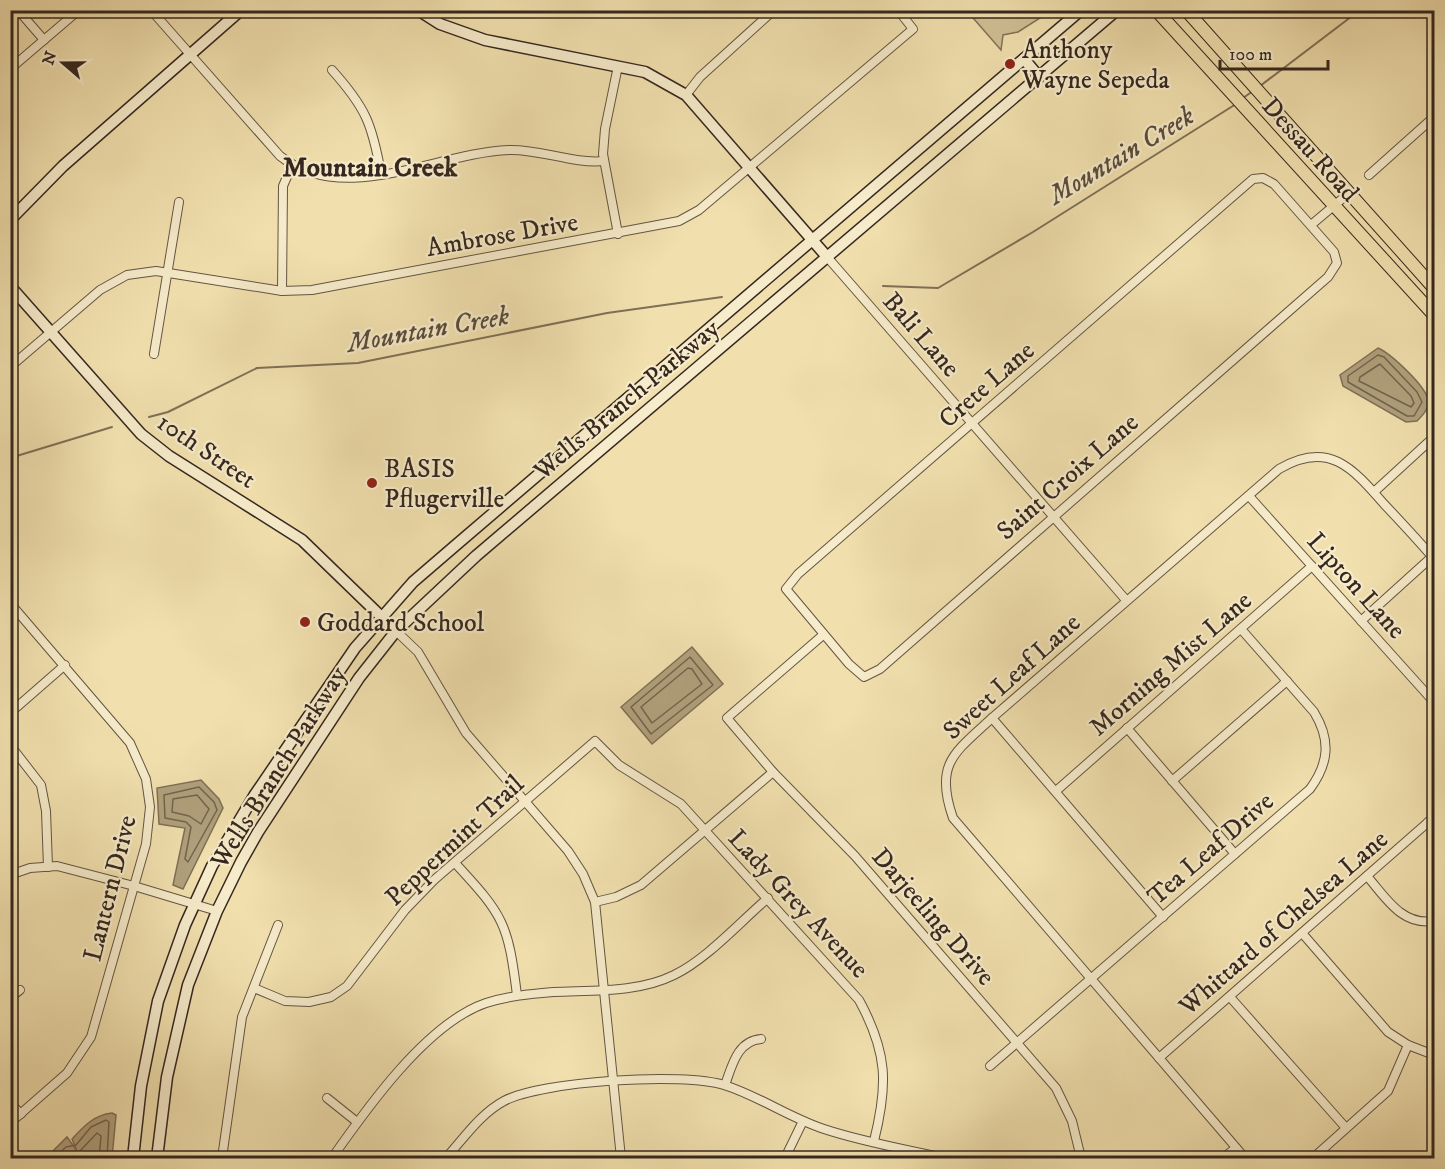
<svg xmlns="http://www.w3.org/2000/svg" width="1445" height="1169" font-family="'IM FELL DW Pica',serif">
<style>
.green{fill:#d1c196;stroke:#83745a;stroke-width:1.5}
.water{fill:#b1a17d;stroke:#7f7057;stroke-width:1.5}
.lines{fill:none;stroke-linecap:round;stroke-linejoin:round}
.shore{stroke:#73644e;stroke-width:1.5}
.stream{stroke:#7f7057;stroke-width:2}
.street-casing{stroke:#645543;stroke-width:10}
.secondary-casing{stroke:#35271f;stroke-width:13}
.primary-casing{stroke:#35271f;stroke-width:14}
.street{stroke:#f6ebca;stroke-width:8}
.secondary{stroke:#f6ebca;stroke-width:10}
.primary{stroke:#f1e0ae;stroke-width:12}
.poi-dot{fill:#8f2418;stroke:#f6ebca;stroke-width:2}
.labels{text-anchor:middle;stroke-width:4.5;stroke-linejoin:round;paint-order:stroke}
.poi-label{font-size:26px;fill:#35271f;stroke:#f6ebca;text-anchor:start}
.street-label{font-size:26px;fill:#35271f;stroke:#f6ebca}
.water-label{font-size:27px;font-style:italic;fill:#5a4c3b;stroke:#f6ebca}
.neighbourhood-label{font-size:27px;font-weight:bold;fill:#35271f;stroke:#f6ebca}
</style>
<rect width="100%" height="100%" fill="#f1e0ae"/>
<filter id="stains"><feTurbulence type="fractalNoise" baseFrequency=".00333" numOctaves="4"/><feColorMatrix values="0 0 0 0 .2 0 0 0 0 .09 0 0 0 0 .02 0 0 0 .5 -.17"/></filter>
<radialGradient id="worn" r=".72"><stop offset=".6" stop-color="#630" stop-opacity="0"/><stop offset="1" stop-color="#630" stop-opacity=".3"/></radialGradient>
<path class="green" d="M967,11H1051L1018,32L1003,35L1001,50Z"/>
<g class="water">
<path d="M1378,348C1390,353 1426,386 1428,400C1430,408 1422,416 1417,421L1406,422L1343,386L1340,375Z"/>
<path d="M692,647L723,684L652,744L621,707Z"/>
<path d="M201,780L219,799L223,808L183,889L173,885L185,828L159,824L157,788Z"/>
<path d="M112,1113L116,1115L112,1158H80L72,1139C84,1126 94,1115 112,1113Z"/>
<path d="M67,1137L75,1148L77,1158H46Z"/>
</g>
<g class="lines">
<g class="shore">
<path d="M1378,355L1384,357L1417,392L1422,402L1414,416H1407L1348,382V376Z"/>
<path d="M1380,364L1411,396L1414,403L1411,407L1359,381L1360,377Z"/>
<path d="M690,657L713,685L651,734L631,707Z"/>
<path d="M688,668L692,669L702,684L652,723L641,707Z"/>
<path d="M199,787L214,802L217,810L188,862L185,859L191,827L186,822L165,818L164,795Z"/>
<path d="M197,795L209,809L201,824L189,816L172,812L173,799Z"/>
<path d="M54,1158L66,1147L76,1145L91,1127L106,1120L109,1122L107,1158"/>
<path d="M65,1158L80,1151L97,1133L101,1136L99,1158"/>
</g>
<g class="stream">
<path d="M1260,86L1360,10"/>
<path d="M1243,98L1253,91"/>
<path d="M883,286L938,288L1033,232L1236,104"/>
<path d="M149,417L168,412L257,368L358,363L607,313L722,297"/>
<path d="M10,458L112,427"/>
</g>
<g class="street-casing">
<g id="street">
<path d="M18,10L44,40"/>
<path d="M151,10L280,156C345,207 435,153 509,150C541,149 572,164 604,161"/>
<path d="M618,66L605,129L603,154L618,234"/>
<path d="M10,69L79,10"/>
<path d="M332,70C366,108 372,124 381,173"/>
<path d="M686,95L700,77L774,10"/>
<path d="M1369,175L1434,117"/>
<path d="M1263,178L1274,184L1334,252L1337,263L1328,277L880,669L864,677L849,664L786,589L798,574L1253,179Z"/>
<path d="M1311,225L1349,193"/>
<path d="M828,258L1126,600"/>
<path d="M282,291L283,186L292,165"/>
<path d="M154,354L179,202"/>
<path d="M10,367L100,290L127,275L156,271L282,291L312,290L679,221L699,210L913,29L898,10"/>
<path d="M1374,492L1434,437"/>
<path d="M1249,496L1434,702"/>
<path d="M10,603L130,743L146,779L150,807L146,844L91,1037L67,1073L10,1123"/>
<path d="M1361,621L1434,555"/>
<path d="M396,631L418,652L466,733L568,851L583,874L595,902L621,1158"/>
<path d="M823,635L727,718L773,772L855,856L1056,1088L1072,1121L1081,1158"/>
<path d="M10,713L65,665"/>
<path d="M992,718L1163,917"/>
<path d="M1127,728L1235,854"/>
<path d="M10,745L41,785L46,811L48,867"/>
<path d="M1172,781L1287,681"/>
<path d="M1056,791L1312,566"/>
<path d="M1428,822L1434,830"/>
<path d="M455,863C504,916 508,923 517,995"/>
<path d="M10,875L30,868L57,866L134,886L217,911"/>
<path d="M1367,876C1386,898 1402,926 1434,921"/>
<path d="M595,902L616,897L641,885L773,772"/>
<path d="M1302,933L1388,1032L1408,1045L1434,1055"/>
<path d="M254,988L285,1001L309,1002L331,997L347,986L405,910L434,880L595,741L619,765L681,804L859,1000C888,1053 888,1085 874,1141"/>
<path d="M1230,997L1346,1128"/>
<path d="M10,998L20,990"/>
<path d="M1159,1058L1434,817"/>
<path d="M990,1066L1310,789C1329,763 1331,740 1314,712L1241,629"/>
<path d="M725,1085C732,1066 737,1041 761,1039"/>
<path d="M327,1098L357,1122"/>
<path d="M10,1103L21,1114"/>
<path d="M222,1158L242,1017L278,925"/>
<path d="M332,1158C367,1108 427,1023 486,1003C508,996 530,994 553,992C592,990 638,993 674,975C707,959 740,922 768,898"/>
<path d="M446,1158C464,1138 480,1114 504,1101C541,1081 684,1072 724,1085C759,1096 790,1118 824,1129C863,1142 905,1149 944,1158"/>
<path d="M785,1158L803,1121"/>
<path d="M1223,1158L1236,1148"/>
<path d="M1245,1158L953,818C934,764 954,753 992,718L1279,469C1328,440 1352,467 1384,504C1401,522 1418,540 1434,559"/>
<path d="M1313,1158L1388,1091L1408,1045"/>
</g>
</g>
<g class="secondary-casing">
<g id="secondary">
<path d="M418,10L440,24L485,40L645,72L686,95L828,258"/>
<path d="M1024,59L1039,77"/>
<path d="M10,220L63,166L241,10"/>
<path d="M10,286L141,434L169,456L302,540L396,631"/>
<path d="M133,1158L141,1086L158,1001L185,925L212,866L254,796L355,648L413,582L456,545L1081,10"/>
<path d="M157,1158L167,1077L188,985L217,911L241,862L258,832L359,678L396,631L476,556L1117,10"/>
</g>
</g>
<g class="primary-casing">
<g id="primary">
<path d="M1156,10L1434,315"/>
<path d="M1186,10L1434,288"/>
</g>
</g>
<use href="#street" class="street"/>
<use href="#secondary" class="secondary"/>
<use href="#primary" class="primary"/>
</g>
<g class="poi-dot">
<circle cx="1010" cy="64" r="6"/>
<circle cx="372" cy="483" r="6"/>
<circle cx="305" cy="622" r="6"/>
</g>
<g class="labels">
<g class="poi-label">
<text x="1022" y="58">Anthony<tspan x="1022" dy="30">Wayne Sepeda</tspan></text>
<text x="384" y="477">BASIS<tspan x="384" dy="30">Pflugerville</tspan></text>
<text x="317" y="631">Goddard School</text>
</g>
<g class="street-label">
<text transform="translate(1311 149) rotate(48)" y="9">Dessau Road</text>
<text transform="translate(502 234) rotate(-10)" y="9">Ambrose Drive</text>
<text transform="translate(922 334) rotate(49)" y="9">Bali Lane</text>
<text transform="translate(986 384) rotate(-41)" y="9">Crete Lane</text>
<text transform="translate(626 399) rotate(-40)" y="9">Wells Branch Parkway</text>
<text transform="translate(207 450) rotate(34)" y="9">10th Street</text>
<text transform="translate(1067 476) rotate(-41)" y="9">Saint Croix Lane</text>
<text transform="translate(1357 585) rotate(48)" y="9">Lipton Lane</text>
<text transform="translate(1170 663) rotate(-41)" y="9">Morning Mist Lane</text>
<text transform="translate(1011 676) rotate(-42)" y="9">Sweet Leaf Lane</text>
<text transform="translate(278 767) rotate(-58)" y="9">Wells Branch Parkway</text>
<text transform="translate(454 840) rotate(-43)" y="9">Peppermint Trail</text>
<text transform="translate(1210 848) rotate(-41)" y="9">Tea Leaf Drive</text>
<text transform="translate(109 888) rotate(-76)" y="9">Lantern Drive</text>
<text transform="translate(799 903) rotate(47)" y="9">Lady Grey Avenue</text>
<text transform="translate(934 916) rotate(49)" y="9">Darjeeling Drive</text>
<text transform="translate(1283 922) rotate(-41)" y="9">Whittard of Chelsea Lane</text>
</g>
<g class="water-label">
<text transform="translate(1121 155) rotate(-31)" y="9">Mountain Creek</text>
<text transform="translate(428 329) rotate(-10)" y="9">Mountain Creek</text>
</g>
<g class="neighbourhood-label">
<text x="370" y="176">Mountain Creek</text>
</g>
</g>
<rect width="1445" height="1169" fill="none" stroke="#f1e0ae" stroke-width="36"/>
<rect x="12" y="12" width="1421" height="1145" fill="none" stroke="#35271f" stroke-width="3"/>
<rect x="18" y="18" width="1409" height="1133" fill="none" stroke="#35271f" stroke-width="1.5"/>
<g transform="translate(63 63) rotate(290)" stroke="#f6ebca" stroke-width="4.5" paint-order="stroke">
<path d="M0-4.5L10 22L0 15L-10 22Z" fill="#35271f"/>
<text y="-9" font-size="16" font-weight="bold" text-anchor="middle" fill="#35271f">N</text>
</g>
<path d="M1220 60v9h108v-9" fill="none" stroke="#35271f" stroke-width="3"/>
<text x="1229" y="60" font-size="18" fill="#35271f" stroke="#f6ebca" stroke-width="4.5" paint-order="stroke">100 m</text>
<rect width="100%" height="100%" filter="url(#stains)"/>
<rect width="100%" height="100%" fill="url(#worn)"/>
</svg>
